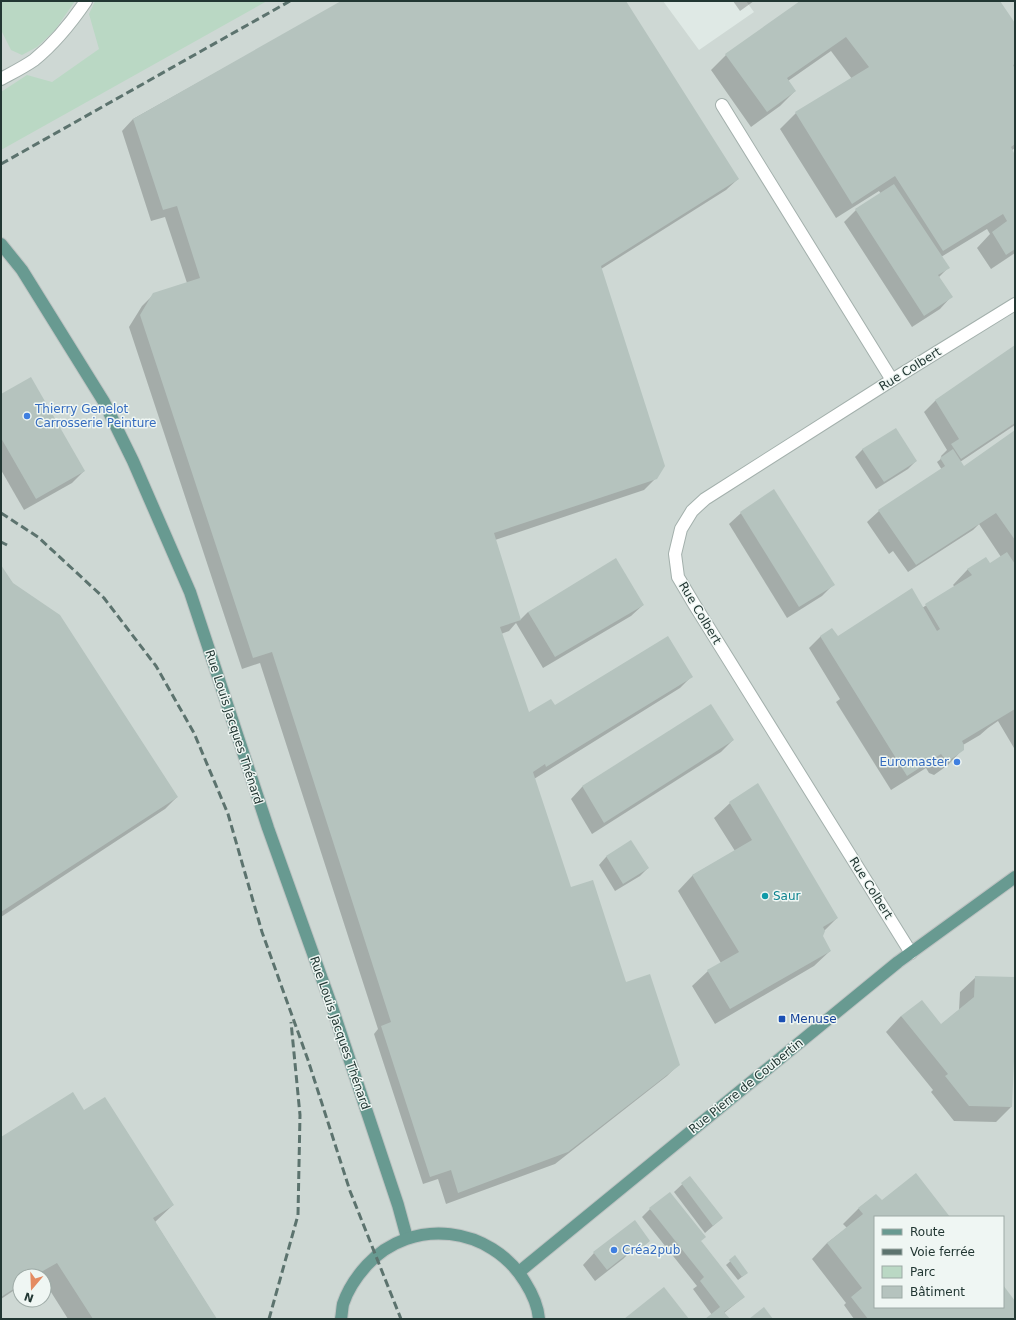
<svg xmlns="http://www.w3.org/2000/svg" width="1016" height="1320" font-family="'DejaVu Sans',sans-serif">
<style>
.built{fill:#ced8d4;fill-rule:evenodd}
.green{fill:#bad8c4}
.shadow{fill:#0003}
.building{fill:#b5c3be}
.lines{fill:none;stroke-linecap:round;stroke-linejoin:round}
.minor-casing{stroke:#a3b0ac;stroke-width:14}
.major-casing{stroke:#bdc3c2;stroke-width:14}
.minor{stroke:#fff;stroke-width:12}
.major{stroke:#689a91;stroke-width:12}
.rail{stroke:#5c736e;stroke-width:3;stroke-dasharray:8 4;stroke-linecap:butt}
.shop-dot{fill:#3f7fe0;stroke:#eff6f3;stroke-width:1.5}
.culture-dot{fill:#0f9aa8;stroke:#eff6f3;stroke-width:1.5}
.transit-dot{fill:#1a4fb4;stroke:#eff6f3;stroke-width:1.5}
.labels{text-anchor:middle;stroke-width:3;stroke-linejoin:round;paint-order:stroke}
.street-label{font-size:12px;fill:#223733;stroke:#eff6f3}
.shop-label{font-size:12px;fill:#366cbe;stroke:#eff6f3;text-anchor:start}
.culture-label{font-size:12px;fill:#0d838f;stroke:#eff6f3;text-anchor:start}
.transit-label{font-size:12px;fill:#164399;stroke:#eff6f3;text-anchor:start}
</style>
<rect width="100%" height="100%" fill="#dfe9e5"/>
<path class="built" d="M1,1H663L699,50L754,12L746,1H1015V1319H1ZM875,1217H1003V1307H875ZM20,1276H44V1300H20Z"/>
<g class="green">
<path d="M1,1H75L55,30L37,47L22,55L11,50L1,30Z"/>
<path d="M95,1H267L1,150V92L27,75L52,82L99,49L89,14Z"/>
</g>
<g class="shadow">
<path d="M344,1H624L738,179L726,190L601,269L656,478L644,490L495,540L520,620L528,612L643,605L631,616L543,668L516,623L509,631L501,634L528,713L692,676L680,688L534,779L570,889L626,983L679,1064L667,1076L555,1164L446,1204L438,1179L423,1184L374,1034L378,1029L260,663L242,669L129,327L142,306L154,294L187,283L165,217L151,221L122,131L133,119Z"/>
<path d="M733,1H754L740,11Z"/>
<path d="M801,1H999L1015,25V148L1011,151L1015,156V253L991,269L977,248L990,234L987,229L941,257L948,268L938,278L951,297L940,309L912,327L844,222L856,210L881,194L879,191L836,218L780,129L796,113L852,79L831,51L788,81L795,91L780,106L751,127L711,70L726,55Z"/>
<path d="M1015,347V425L960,462L964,468L1015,432V747L1014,748L998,721L988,728L980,735L963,745V749L948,765L934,775L929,773L926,768L891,790L836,702L840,699L809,648L821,636L837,638L922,608L955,587L953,585L968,569L989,565L1001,557L979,524L973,530L908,572L893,551L889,554L867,522L879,511L942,470L937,462L942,458L941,456L947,450L924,412L935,401Z"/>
<path d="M1,395L84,471L72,483L24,510L1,470Z"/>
<path d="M863,449L916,461L908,469L876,489L855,457Z"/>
<path d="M741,513L834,584L822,596L787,618L729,524Z"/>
<path d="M1,567L13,584L177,797L165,809L1,917Z"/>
<path d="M711,706L733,740L721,752L592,834L571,799L582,787Z"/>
<path d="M758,785L837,918L824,931L821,936L830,951L814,966L715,1024L692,986L708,971L721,963L678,891L693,875L735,851L714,818L730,803Z"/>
<path d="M630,842L648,868L640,876L615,891L599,865L606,857Z"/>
<path d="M976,977L1015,978V1013L1011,1107L996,1122L954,1121L931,1092L933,1090L886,1032L901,1016L941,1025L959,1010L960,992Z"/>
<path d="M84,1111L173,1205L155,1222L216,1319H68L44,1281V1276H20V1290L18,1291L16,1289L1,1299V1139Z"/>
<path d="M690,1177L722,1218L705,1233L674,1192Z"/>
<path d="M876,1195L881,1201L949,1217H875V1307H1003V1287L1015,1302V1319H854L844,1305L846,1303L812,1259L827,1243L847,1228L843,1224L858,1209Z"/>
<path d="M650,1209L700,1241L744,1297L724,1313L728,1319H707L712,1315L693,1289L697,1286L642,1217Z"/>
<path d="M645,1244L634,1253L632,1250L623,1259L595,1281L583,1265L594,1253Z"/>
<path d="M735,1257L747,1273L738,1280L726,1265Z"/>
</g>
<g class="building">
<path d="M341,1H626L739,179L601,266L665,466L657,479L494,533L521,620L500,627L529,712L551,699L555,705L668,636L693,677L546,767L545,764L533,772L571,887L593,880L626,982L650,974L680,1065L568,1152L458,1193L451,1170L430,1177L381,1026L391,1022L272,652L253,658L140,315L153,293L200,278L177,206L163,210L133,119Z"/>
<path d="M800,1H1000L1015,23V64L1013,65L1015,69V144L1011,147L1015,155V249L1006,255L992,232L1007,221L1003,214L943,251L895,176L852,204L795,112L869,67L846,37L787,78L796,91L767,112L725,54Z"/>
<path d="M894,184L950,268L938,275L953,297L924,316L855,209Z"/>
<path d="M1015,345V423L961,459L951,444L959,439L935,400Z"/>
<path d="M31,377L85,471L36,499L1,438V394Z"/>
<path d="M896,428L917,461L884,482L862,449Z"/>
<path d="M1015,430V540L996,513L916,565L878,510L945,466L940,458L953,449L964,466Z"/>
<path d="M774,489L835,585L799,607L740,512Z"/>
<path d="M1007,552L1015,564V709L962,741L964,745V750L950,760L944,758L941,754L907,776L820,636L832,628L838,636L912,588L937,631L940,629L925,604L972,575L967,569L986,557L990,563Z"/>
<path d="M616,558L644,605L555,657L528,612Z"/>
<path d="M1,565L13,583L60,615L178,797L1,912Z"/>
<path d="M711,704L734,740L604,823L582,786Z"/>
<path d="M758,783L838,918L823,927L825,931L823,936L831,951L730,1009L707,970L739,952L692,875L752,840L729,802Z"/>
<path d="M631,840L649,868L623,884L606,856Z"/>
<path d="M975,976L1015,977V1038L1012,1107L969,1106L945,1076L948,1074L901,1016L922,1000L941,1024L974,997Z"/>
<path d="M73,1092L84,1110L105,1097L174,1205L153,1218L217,1319H93L57,1263L34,1276H20V1285L1,1297V1137Z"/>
<path d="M916,1173L950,1217H875V1307H1003V1285L1015,1301V1319H868L851,1297L862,1288L827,1243L863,1214L858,1208L876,1194L882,1200Z"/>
<path d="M690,1176L723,1218L713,1226L681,1183Z"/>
<path d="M670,1192L706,1237L701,1241L702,1242L745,1297L724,1312L730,1319H705L720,1307L700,1281L704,1277L649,1208Z"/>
<path d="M635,1220L650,1241L638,1251L636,1247L607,1270L593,1252Z"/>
<path d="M735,1255L748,1273L742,1277L729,1260Z"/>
<path d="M664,1287L689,1319H624Z"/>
<path d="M764,1307L773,1319H749Z"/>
</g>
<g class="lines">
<g class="minor-casing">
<g id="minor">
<path d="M1,79C12,73 24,67 34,60C55,43 71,23 86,1"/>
<path d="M722,105L892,380"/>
<path d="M911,953L694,604L678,577L675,554L681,529L692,511L705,499L892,380L1015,304"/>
</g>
</g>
<g class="major-casing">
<g id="major">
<path d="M1,244L22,270L104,402L133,461L190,592L268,828L331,1004L398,1205L407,1238"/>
<path d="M519,1272L898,962L1015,877"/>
<path d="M341,1319C342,1314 342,1309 343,1304C348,1289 357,1276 367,1265C412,1216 491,1226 525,1282C532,1293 538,1306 539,1319"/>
</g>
</g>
<use href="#minor" class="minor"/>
<use href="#major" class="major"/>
<g class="rail">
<path d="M1,164L290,1"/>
<path d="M1,513L38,537L104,598L156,666L194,733L228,814L262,932L308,1060L350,1191L401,1319"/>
<path d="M1,542L7,545"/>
<path d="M269,1319L298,1215L300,1115L291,1022"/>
</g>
</g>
<g class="shop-dot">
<circle cx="27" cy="416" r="4"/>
<circle cx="957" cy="762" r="4"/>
<circle cx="614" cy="1250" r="4"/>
</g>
<circle class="culture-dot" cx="765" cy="896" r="4"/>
<rect class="transit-dot" x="778" y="1015" width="8" height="8" rx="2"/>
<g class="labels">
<g class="street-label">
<text transform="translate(910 369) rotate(-32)" y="4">Rue Colbert</text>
<text transform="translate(700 613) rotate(59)" y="4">Rue Colbert</text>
<text transform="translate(234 727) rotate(72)" y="4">Rue Louis Jacques Thénard</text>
<text transform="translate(871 888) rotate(58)" y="4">Rue Colbert</text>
<text transform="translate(340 1033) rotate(71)" y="4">Rue Louis Jacques Thénard</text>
<text transform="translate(746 1086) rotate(-39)" y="4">Rue Pierre de Coubertin</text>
</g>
<g class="shop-label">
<text x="35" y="413">Thierry Genelot<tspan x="35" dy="14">Carrosserie Peinture</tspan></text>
<text x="949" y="766" text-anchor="end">Euromaster</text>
<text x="622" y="1254">Créa2pub</text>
</g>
<g class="culture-label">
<text x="773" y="900">Saur</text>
</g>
<g class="transit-label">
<text x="790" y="1023">Menuse</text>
</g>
</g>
<rect width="1016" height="1320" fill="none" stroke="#223733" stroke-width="4"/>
<rect x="874" y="1216" width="130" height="92" fill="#eff6f3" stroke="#9daaa6"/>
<rect x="882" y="1229" width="20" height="6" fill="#689a91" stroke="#9daaa6"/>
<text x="910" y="1236" font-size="12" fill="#223733">Route</text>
<rect x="882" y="1249" width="20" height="6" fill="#5c736e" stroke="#9daaa6"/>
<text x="910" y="1256" font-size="12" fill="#223733">Voie ferrée</text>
<rect x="882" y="1266" width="20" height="12" fill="#bad8c4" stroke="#9daaa6"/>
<text x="910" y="1276" font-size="12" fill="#223733">Parc</text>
<rect x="882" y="1286" width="20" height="12" fill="#b5c3be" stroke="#9daaa6"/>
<text x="910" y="1296" font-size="12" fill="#223733">Bâtiment</text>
<g transform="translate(32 1288) rotate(199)"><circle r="19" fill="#eff6f3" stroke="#9daaa6"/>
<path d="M0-3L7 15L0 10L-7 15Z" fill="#e48b62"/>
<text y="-6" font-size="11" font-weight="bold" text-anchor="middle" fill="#223733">N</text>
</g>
</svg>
